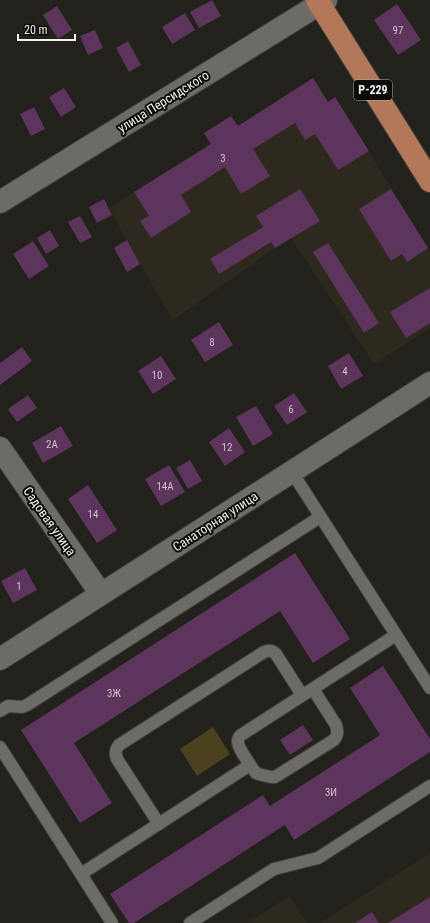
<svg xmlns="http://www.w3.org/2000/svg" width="430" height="923" font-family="'Roboto Condensed',sans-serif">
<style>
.built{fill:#2d291e}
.green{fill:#4c411f}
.building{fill:#5d345c}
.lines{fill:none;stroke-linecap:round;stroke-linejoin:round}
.service-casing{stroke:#3f3e3a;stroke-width:14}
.minor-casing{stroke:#3f3e3a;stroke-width:24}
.primary-casing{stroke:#3f3e3a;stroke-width:24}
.service{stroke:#6d6b65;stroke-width:12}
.minor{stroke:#6d6b65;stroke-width:22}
.primary{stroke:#b3775a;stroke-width:22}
.labels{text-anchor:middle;stroke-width:4;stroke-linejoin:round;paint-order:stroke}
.number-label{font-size:11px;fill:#cec2ca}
.shield{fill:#0c0b09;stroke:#aeada9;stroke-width:1}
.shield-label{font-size:12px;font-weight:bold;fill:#f3f2ee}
.street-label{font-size:13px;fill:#f3f2ee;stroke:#0c0b09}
</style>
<rect width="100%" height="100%" fill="#23211c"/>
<g class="built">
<path d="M313,78L328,102L335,97L430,251V328L374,364L291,238L275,248L173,320L140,264L109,208L210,144L204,133L231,116L238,126Z"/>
<path d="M430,853V923H320Z"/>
<path d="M290,896L307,923H247Z"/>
</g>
<path class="green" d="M213,727L230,754L197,776L180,749Z"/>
<g class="building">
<path d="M212,0L221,16L199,28L190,12Z"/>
<path d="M397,4L421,40L398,55L374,20Z"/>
<path d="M57,6L72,30L58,39L43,15Z"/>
<path d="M185,13L195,30L172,44L162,27Z"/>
<path d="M95,30L103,48L88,55L80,36Z"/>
<path d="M128,41L141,65L129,72L116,48Z"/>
<path d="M313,78L328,102L335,97L369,151L338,170L315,134L305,140L295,123L253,149L270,176L241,194L225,167L181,195L191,212L151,238L140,221L149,216L134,192L211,144L204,133L231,116L238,126Z"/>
<path d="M64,88L76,107L61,117L49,97Z"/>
<path d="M34,107L45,129L31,136L20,114Z"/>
<path d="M300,189L320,221L275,248L271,242L219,274L210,259L263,227L256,216Z"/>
<path d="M391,189L428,248L407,262L402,254L391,261L359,209Z"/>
<path d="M104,199L112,215L97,223L89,207Z"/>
<path d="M80,216L92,237L80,243L68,222Z"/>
<path d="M50,230L59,246L46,254L37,238Z"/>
<path d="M127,240L140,264L127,272L114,248Z"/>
<path d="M33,241L49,266L29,279L13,254Z"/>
<path d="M328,243L379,323L364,333L313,252Z"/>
<path d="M430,288V323L406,338L390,312Z"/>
<path d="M219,322L233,345L205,362L191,340Z"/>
<path d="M22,347L32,361L0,385V363Z"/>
<path d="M349,353L363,376L341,389L328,366Z"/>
<path d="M161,356L176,379L153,394L138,371Z"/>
<path d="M294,393L307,412L287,425L274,406Z"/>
<path d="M28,395L37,408L17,422L8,409Z"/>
<path d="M256,406L273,434L253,446L236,417Z"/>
<path d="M61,426L73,446L43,463L32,443Z"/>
<path d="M229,428L245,452L225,466L209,442Z"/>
<path d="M190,460L202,481L188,489L176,468Z"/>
<path d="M169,465L185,492L161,506L145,479Z"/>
<path d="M88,485L117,530L97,543L68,499Z"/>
<path d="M295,553L350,639L313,663L280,611L74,743L112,803L80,823L21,730Z"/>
<path d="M25,568L37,590L13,603L1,581Z"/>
<path d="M383,666L430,739V752L294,840L285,825L134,923H129L110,894L263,795L270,806L380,735L350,688Z"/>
<path d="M303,725L313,740L290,755L280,740Z"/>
<path d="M430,897V923H388Z"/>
<path d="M372,912L379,923H355Z"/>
</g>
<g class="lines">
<g class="service-casing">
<g id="service">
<path d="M292,472L430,688"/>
<path d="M0,711L8,706L22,707L27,705L320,517"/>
<path d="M0,747L112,923"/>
<path d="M250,765L256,773L258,774L271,777H275L334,740C338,735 338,732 336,725L313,689"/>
<path d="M159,824L117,759C115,753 115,750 119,745L264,652C269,650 272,650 276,654L302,695"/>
<path d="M81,874L250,765C247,759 237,747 238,741C238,738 239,737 241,735L396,635"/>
<path d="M190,923L274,869L318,858L430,786"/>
</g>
</g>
<g class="minor-casing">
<g id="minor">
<path d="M0,202L326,0"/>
<path d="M0,448L101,594"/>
<path d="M0,659L430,383"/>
</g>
</g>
<g class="primary-casing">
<path id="primary" d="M317,0L430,181"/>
</g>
<use href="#service" class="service"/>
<use href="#minor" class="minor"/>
<use href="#primary" class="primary"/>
</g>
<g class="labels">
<g class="number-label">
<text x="398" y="34">97</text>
<text x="223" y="162">3</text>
<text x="212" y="346">8</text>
<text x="345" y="375">4</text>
<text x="157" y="379">10</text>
<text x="291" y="413">6</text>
<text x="52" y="448">2А</text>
<text x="227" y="451">12</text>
<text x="165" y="490">14А</text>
<text x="93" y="518">14</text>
<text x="19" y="590">1</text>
<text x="114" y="697">3Ж</text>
<text x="331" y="796">3И</text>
</g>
<rect class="shield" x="354" y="80" width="38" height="20" rx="3"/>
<g class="shield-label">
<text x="373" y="94">Р-229</text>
</g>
<g class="street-label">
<text transform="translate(163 101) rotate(-32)" y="5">улица Персидского</text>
<text transform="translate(50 521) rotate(55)" y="5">Садовая улица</text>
<text transform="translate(215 521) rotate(-33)" y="5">Санаторная улица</text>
</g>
</g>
<path d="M18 34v6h57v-6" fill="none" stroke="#f3f2ee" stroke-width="2"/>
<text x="24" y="34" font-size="12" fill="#f3f2ee" stroke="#0c0b09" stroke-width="3" paint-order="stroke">20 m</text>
</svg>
